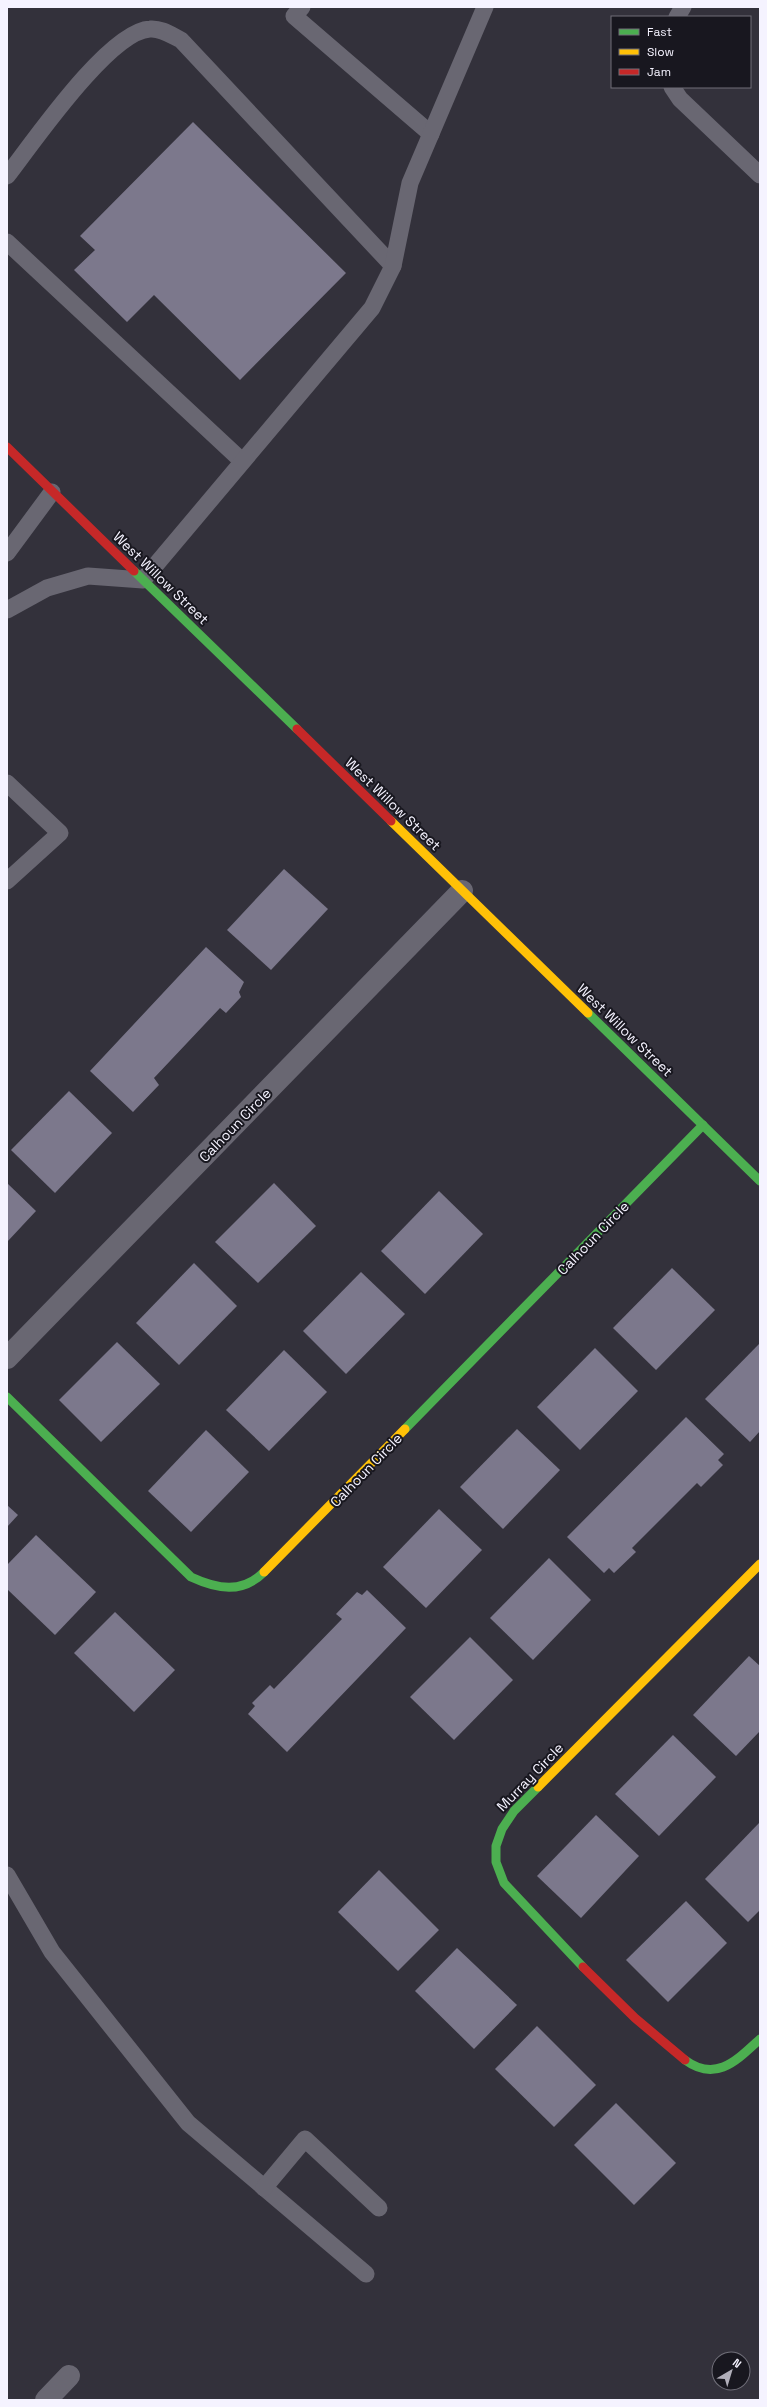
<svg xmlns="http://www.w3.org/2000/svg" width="767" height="2407" font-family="'Space Grotesk',sans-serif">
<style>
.building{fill:#7c788c}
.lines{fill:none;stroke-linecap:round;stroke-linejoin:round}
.lane{stroke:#696772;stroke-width:17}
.street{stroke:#696772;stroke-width:22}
.fast{stroke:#4caf50;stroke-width:9}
.slow{stroke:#ffc107;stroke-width:9}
.jam{stroke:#c62828;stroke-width:9}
.labels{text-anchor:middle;stroke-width:4;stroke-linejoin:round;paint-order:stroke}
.street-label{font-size:14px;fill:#f5f3ff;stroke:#18171f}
</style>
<rect width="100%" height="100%" fill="#33313b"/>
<g class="building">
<path d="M193,122L346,273L240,380L154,295L127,322L74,270L95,250L80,236Z"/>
<path d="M284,869L328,909L271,970L227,930Z"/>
<path d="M206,947L244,982L239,992L241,997L226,1013L220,1008L154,1078L159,1085L133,1112L90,1071Z"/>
<path d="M69,1091L112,1133L55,1193L11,1150Z"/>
<path d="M7,1183L36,1211L7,1242Z"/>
<path d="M274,1183L316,1226L258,1283L215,1242Z"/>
<path d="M439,1191L483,1234L425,1294L381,1251Z"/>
<path d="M194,1263L237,1306L179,1365L136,1323Z"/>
<path d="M672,1268L715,1310L656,1370L613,1328Z"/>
<path d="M361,1272L405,1314L346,1374L303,1331Z"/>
<path d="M117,1342L160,1384L101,1442L59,1400Z"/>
<path d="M760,1343V1431L750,1442L705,1399Z"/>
<path d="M595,1348L638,1391L580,1450L537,1407Z"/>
<path d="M284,1350L327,1392L269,1451L226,1410Z"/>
<path d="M686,1417L724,1454L718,1460L723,1465L701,1487L697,1483L632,1548L636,1552L614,1573L609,1568L604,1573L567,1537Z"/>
<path d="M517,1429L560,1470L503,1529L460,1487Z"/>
<path d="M206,1430L249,1472L191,1532L148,1491Z"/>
<path d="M7,1505L18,1515L7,1527Z"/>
<path d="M439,1509L482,1550L426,1608L383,1567Z"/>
<path d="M36,1535L96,1592L55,1635L7,1589V1565Z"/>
<path d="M549,1558L591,1600L533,1660L490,1618Z"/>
<path d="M367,1590L406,1628L287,1752L248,1714L255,1706L252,1703L270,1685L274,1689L342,1619L336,1614L357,1592L362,1595Z"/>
<path d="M115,1612L175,1670L134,1712L74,1653Z"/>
<path d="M470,1637L513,1680L454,1740L410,1697Z"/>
<path d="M749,1656L760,1666V1731L736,1756L693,1715Z"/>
<path d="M673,1735L716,1777L659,1836L615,1794Z"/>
<path d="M596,1815L639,1856L581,1918L537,1876Z"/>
<path d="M760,1822V1910L748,1922L705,1879Z"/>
<path d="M379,1870L439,1930L398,1971L338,1912Z"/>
<path d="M686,1901L727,1943L668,2002L626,1960Z"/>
<path d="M457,1948L517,2005L474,2049L415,1991Z"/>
<path d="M537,2026L596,2085L554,2127L495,2069Z"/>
<path d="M616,2103L676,2163L634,2205L574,2145Z"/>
</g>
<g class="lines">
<g class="lane">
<path d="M302,7L294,16L431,134"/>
<path d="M677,17L683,7"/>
<path d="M672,87L680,99L760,175"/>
<path d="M7,176C32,144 109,31 150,29C161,28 171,35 181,40L393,266"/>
<path d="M7,242L242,461"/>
<path d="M7,553L52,492"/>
<path d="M7,610L47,588L88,576L143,580L372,308L393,266L410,183L485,7"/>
<path d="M7,783L60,833L7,881"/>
<path d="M7,1875L52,1952L188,2123L366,2274"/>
<path d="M264,2188L305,2139L379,2208"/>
</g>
<g class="street">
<path d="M7,1358L462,891"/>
<path d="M46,2400L69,2376"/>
</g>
<g class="fast">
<path d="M134,571L297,729"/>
<path d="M588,1013L760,1181"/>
<path d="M7,1397L191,1577C217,1589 242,1594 264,1572"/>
<path d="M405,1429L703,1125"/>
<path d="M538,1787L514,1811L502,1829L496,1846V1862L504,1883L583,1967"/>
<path d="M685,2060C716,2083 737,2060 760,2039"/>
</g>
<g class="slow">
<path d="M391,821L588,1013"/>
<path d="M264,1572L405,1429"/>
<path d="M538,1787L760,1564"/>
</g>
<g class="jam">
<path d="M7,447L134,571"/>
<path d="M297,729L391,821"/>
<path d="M583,1967L635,2018L685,2060"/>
</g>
</g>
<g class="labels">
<g class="street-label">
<text transform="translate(161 578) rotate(44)" y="5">West Willow Street</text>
<text transform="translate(393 804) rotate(44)" y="5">West Willow Street</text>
<text transform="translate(625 1030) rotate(44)" y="5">West Willow Street</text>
<text transform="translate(235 1125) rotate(-46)" y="5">Calhoun Circle</text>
<text transform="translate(593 1238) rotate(-46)" y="5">Calhoun Circle</text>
<text transform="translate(366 1470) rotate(-46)" y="5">Calhoun Circle</text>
<text transform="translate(530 1777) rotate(-46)" y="5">Murray Circle</text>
</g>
</g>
<rect width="767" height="2407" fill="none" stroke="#f5f3ff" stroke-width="16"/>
<rect x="611" y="16" width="140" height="72" fill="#18171f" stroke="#706f79"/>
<rect x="619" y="29" width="20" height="6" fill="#4caf50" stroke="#706f79"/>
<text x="647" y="36" font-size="12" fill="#f5f3ff">Fast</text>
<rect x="619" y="49" width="20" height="6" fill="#ffc107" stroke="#706f79"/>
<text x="647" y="56" font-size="12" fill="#f5f3ff">Slow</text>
<rect x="619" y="69" width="20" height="6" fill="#c62828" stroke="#706f79"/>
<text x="647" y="76" font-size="12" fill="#f5f3ff">Jam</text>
<g transform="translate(731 2371) rotate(38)"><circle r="19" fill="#18171f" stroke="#706f79"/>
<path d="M0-3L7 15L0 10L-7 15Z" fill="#b1afba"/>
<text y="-6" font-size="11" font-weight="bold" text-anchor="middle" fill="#f5f3ff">N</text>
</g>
</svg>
